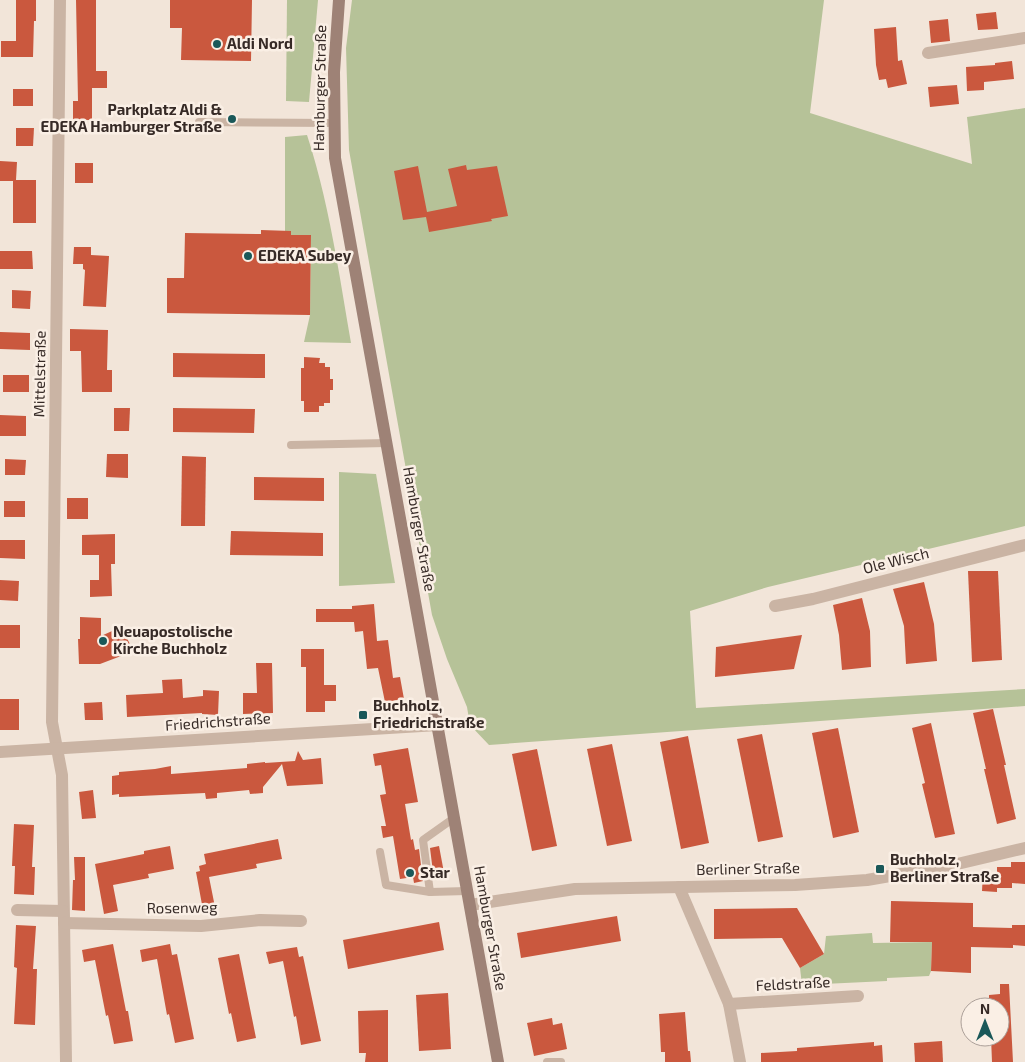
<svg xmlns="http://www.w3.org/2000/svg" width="1025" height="1062" font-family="'Exo 2',sans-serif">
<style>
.green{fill:#b6c298}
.building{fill:#ca583e}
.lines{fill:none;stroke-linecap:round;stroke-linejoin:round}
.lane{stroke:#cab4a4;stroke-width:8}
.street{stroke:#cab4a4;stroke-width:12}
.secondary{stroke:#9e8276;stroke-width:12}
.poi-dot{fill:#1a5859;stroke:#faefe5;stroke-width:2}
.labels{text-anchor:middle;stroke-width:5;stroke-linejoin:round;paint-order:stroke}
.poi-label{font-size:15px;font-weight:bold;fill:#362a26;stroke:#faefe5;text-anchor:start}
.street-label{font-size:15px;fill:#362a26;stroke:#faefe5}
</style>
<rect width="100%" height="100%" fill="#f2e5d9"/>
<g class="green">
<path d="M287,0H318L309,102L286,101Z"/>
<path d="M352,0H824L810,113L972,164L967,117L1025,108V526L768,587L690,611L696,708L1025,689V706L489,745L470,725L467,707L447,659L432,615L349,150L346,48Z"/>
<path d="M307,135C329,202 339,274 351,343L304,342L310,315L311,235H291V231H285V137Z"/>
<path d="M339,472L376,474L395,583L339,586Z"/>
<path d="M872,933L873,943L932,942L931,971L929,976L887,978V981L802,985L800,968L824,954L826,936Z"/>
</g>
<g class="building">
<path d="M16,0H36V21H34L33,57H1V41H16Z"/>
<path d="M76,0H96V71H107V88H92V120H73V101H78Z"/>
<path d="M170,0H252L251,61L181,60L182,28H170Z"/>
<path d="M996,12L998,29L978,30L976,14Z"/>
<path d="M948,19L950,41L931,43L929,21Z"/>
<path d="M896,27L898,61L902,60L907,84L888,88L886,79L879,80L876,65L874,29Z"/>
<path d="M1012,61L1014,79L984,82V90L967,91L966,67L995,65V63Z"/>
<path d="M957,85L959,104L930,107L928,87Z"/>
<rect x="13" y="89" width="20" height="17"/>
<path d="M16,128H34L33,146H16Z"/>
<path d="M0,161L17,162L16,180H36V223H13V181H0Z"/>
<rect x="75" y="163" width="18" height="20"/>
<path d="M466,165L467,170L497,166L508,216L491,219L492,221L429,232L426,217L403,220L394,171L418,166L427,212L457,206L448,169Z"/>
<path d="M261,230L291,231V235H311L310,315L167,313V278H184L185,233L261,234Z"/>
<path d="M74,247H91V255L109,256L106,307L83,306L85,270L83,269V264H73Z"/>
<path d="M0,251H32L33,269H0Z"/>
<path d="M12,290L31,291L30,309L12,308Z"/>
<path d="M70,329L108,330L107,370H112V392H82L81,351H70Z"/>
<path d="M0,332L30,333V350L0,349Z"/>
<path d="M173,353L265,354V378L173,377Z"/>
<path d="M304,357L320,358L319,363H325V367H330V379H333V390H330V403H324V406H319V412H304V401H301V368H304Z"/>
<rect x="3" y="375" width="26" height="17"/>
<path d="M114,408H130L129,431H114Z"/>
<path d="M173,408L255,409L254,433L173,432Z"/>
<path d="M0,415L26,416V436H0Z"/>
<path d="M107,454H128V478L106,477Z"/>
<path d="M182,456L206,457L205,526H181Z"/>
<path d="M5,459L26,460L25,475H5Z"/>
<path d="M254,477L324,478V501L254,500Z"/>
<rect x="67" y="498" width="21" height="21"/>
<rect x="4" y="501" width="21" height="16"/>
<path d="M231,531L323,533V556L230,555Z"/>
<path d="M115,534V564H111L112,596L90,597V580H99V555H82V535Z"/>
<path d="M0,540H25V559L0,558Z"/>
<path d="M968,571H998L1002,660L972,662Z"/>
<path d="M0,580L19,581L18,601L0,600Z"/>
<path d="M924,582L934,624L937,661L906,664L904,626L893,589Z"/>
<path d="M862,598L870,631L871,667L842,670L839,635L833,605Z"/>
<path d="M374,604L377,641L388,640L393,678L400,677L404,699L385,702L378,668L367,669L363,631L355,632L354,622H316V609H352V606Z"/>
<path d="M80,617L101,618V636L121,627L131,646L129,653L100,664H79L78,639H80Z"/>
<rect x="0" y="625" width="20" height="23"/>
<path d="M802,635L794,669L715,677L716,647Z"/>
<path d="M301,649H324V685H336V701H325V712H306V667H301Z"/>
<path d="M256,663H272L273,713L243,714V693H257Z"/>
<path d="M182,679L183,698L203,696V690L219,691L218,715L202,714V713L127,717L126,695L163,693L162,680Z"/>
<rect x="0" y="699" width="19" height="31"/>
<path d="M102,702L103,720H85L84,703Z"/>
<path d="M993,709L1006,765H1004L1016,819L997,824L984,769H986L973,713Z"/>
<path d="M931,723L955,834L935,838L922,784L925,783L912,728Z"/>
<path d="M838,728L859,832L833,838L812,733Z"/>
<path d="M762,734L783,837L758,842L737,739Z"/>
<path d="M688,736L709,843L681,849L660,742Z"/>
<path d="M612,744L632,841L607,846L587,749Z"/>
<path d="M408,748L418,802L405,804L411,840L413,839L415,850L419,849L423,881L414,883L413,877L400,879L393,836L383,838L381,826H386L380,795L386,794L381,765L375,766L373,754Z"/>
<path d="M537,749L557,846L532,851L512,754Z"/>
<path d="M298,751L303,760L321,758L323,784L287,786L282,764L263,787V793L250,794L249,790L217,793V798L206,799L205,793L119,797V794L112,795V776L119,775V772L155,769L171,766V774L247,768V764L265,762V763L295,761Z"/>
<path d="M93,790L96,818L82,819L79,792Z"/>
<path d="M14,824L34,825L32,867H35L34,895L14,894L15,866H12Z"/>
<path d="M278,839L282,859L256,864L257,868L209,877L215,907L203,910L196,872L200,871L199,866L206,864L204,854Z"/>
<path d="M170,846L174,869L148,874L149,878L113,885L118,911L104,914L95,864L144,854V851Z"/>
<path d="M439,846L445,878L434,880L430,848Z"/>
<path d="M74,857H85V911L72,910L73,880H75Z"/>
<path d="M1011,862H1025V884L1012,883V888H997V892L982,891L983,872L997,873V867H1011Z"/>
<path d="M891,901L973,903V927L1012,928V925H1025V946L1013,945V948L971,947V973L931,971L932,942H890Z"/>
<path d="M797,908L824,954L800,968L782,938L714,939V909Z"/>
<path d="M617,916L621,941L521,958L517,933Z"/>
<path d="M439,922L444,950L348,969L343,940Z"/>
<path d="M16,925L36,926L33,969H37L35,1025L14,1024L17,968L14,967Z"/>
<path d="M113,944L126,1011H128L133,1041L114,1044L108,1015L106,1016L95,960L84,962L82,950Z"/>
<path d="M170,944L172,955L177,954L194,1039L175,1043L169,1014L167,1015L157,959L142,962L140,950Z"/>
<path d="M297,947L299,957L303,956L321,1041L301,1045L296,1016L294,1017L283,961L269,964L266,952Z"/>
<path d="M239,954L256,1038L237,1042L231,1013L229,1014L218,958Z"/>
<path d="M1000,984H1009L1013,1062H992L991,1037H1000V1007H989V995L1000,994Z"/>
<path d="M448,993L451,1049L419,1051L416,995Z"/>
<path d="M388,1010V1062H365L366,1053H359L358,1011Z"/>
<path d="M685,1012L688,1051H690L691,1062H665V1052H661L659,1014Z"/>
<path d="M552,1018L553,1025L562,1023L567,1049L534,1056L527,1023Z"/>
<path d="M942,1041L943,1062H915L914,1043Z"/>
<path d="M874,1042V1046L882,1045L883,1062H761V1053L797,1051V1048Z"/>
</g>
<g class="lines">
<g class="lane">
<path d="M199,122L334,123"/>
<path d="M291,445L387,443"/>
<path d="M454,818L423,840L430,892L467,891"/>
<path d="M380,852L386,885L430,892"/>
<path d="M547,1062H561"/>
</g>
<g class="street">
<path d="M60,0L52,722L62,775L66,1062"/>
<path d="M928,53L1025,38"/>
<path d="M775,606L813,599L1025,545"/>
<path d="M0,752L438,725"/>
<path d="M679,887L729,1004L740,1062"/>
<path d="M470,905L575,889L795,885L867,880L953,865L1025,848"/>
<path d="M17,910L63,911"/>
<path d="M64,923L201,926L260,920L301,921"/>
<path d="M729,1004L858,996"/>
</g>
<path class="secondary" d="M339,0L334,72L335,158L498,1062"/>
</g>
<g class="poi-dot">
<circle cx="217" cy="44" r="5"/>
<circle cx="232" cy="119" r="5"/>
<circle cx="248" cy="256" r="5"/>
<circle cx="103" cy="641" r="5"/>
<rect x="358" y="710" width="10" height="10" rx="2.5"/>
<rect x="875" y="864" width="10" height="10" rx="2.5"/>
<circle cx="410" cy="873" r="5"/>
</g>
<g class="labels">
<g class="poi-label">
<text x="227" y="49">Aldi Nord</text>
<text x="222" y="115" text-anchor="end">Parkplatz Aldi &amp;<tspan x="222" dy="17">EDEKA Hamburger Straße</tspan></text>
<text x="258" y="261">EDEKA Subey</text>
<text x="113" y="637">Neuapostolische<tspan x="113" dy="17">Kirche Buchholz</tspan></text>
<text x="373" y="711">Buchholz,<tspan x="373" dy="17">Friedrichstraße</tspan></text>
<text x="890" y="865">Buchholz,<tspan x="890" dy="17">Berliner Straße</tspan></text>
<text x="420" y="878">Star</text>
</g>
<g class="street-label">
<text transform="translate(320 88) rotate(-89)" y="5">Hamburger Straße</text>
<text transform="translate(40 374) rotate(-89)" y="5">Mittelstraße</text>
<text transform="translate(419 529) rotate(80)" y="5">Hamburger Straße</text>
<text transform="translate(896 561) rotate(-14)" y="5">Ole Wisch</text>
<text transform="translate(218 722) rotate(-4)" y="5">Friedrichstraße</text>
<text transform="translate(748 869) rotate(-1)" y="5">Berliner Straße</text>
<text transform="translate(182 908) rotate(-1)" y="5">Rosenweg</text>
<text transform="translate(490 928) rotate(80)" y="5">Hamburger Straße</text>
<text transform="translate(793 984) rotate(-3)" y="5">Feldstraße</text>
</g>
</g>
<g transform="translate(985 1022)"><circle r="24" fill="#faefe5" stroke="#aca099"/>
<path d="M0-4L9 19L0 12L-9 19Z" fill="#1a5859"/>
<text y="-8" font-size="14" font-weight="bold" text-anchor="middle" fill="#362a26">N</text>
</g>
</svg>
